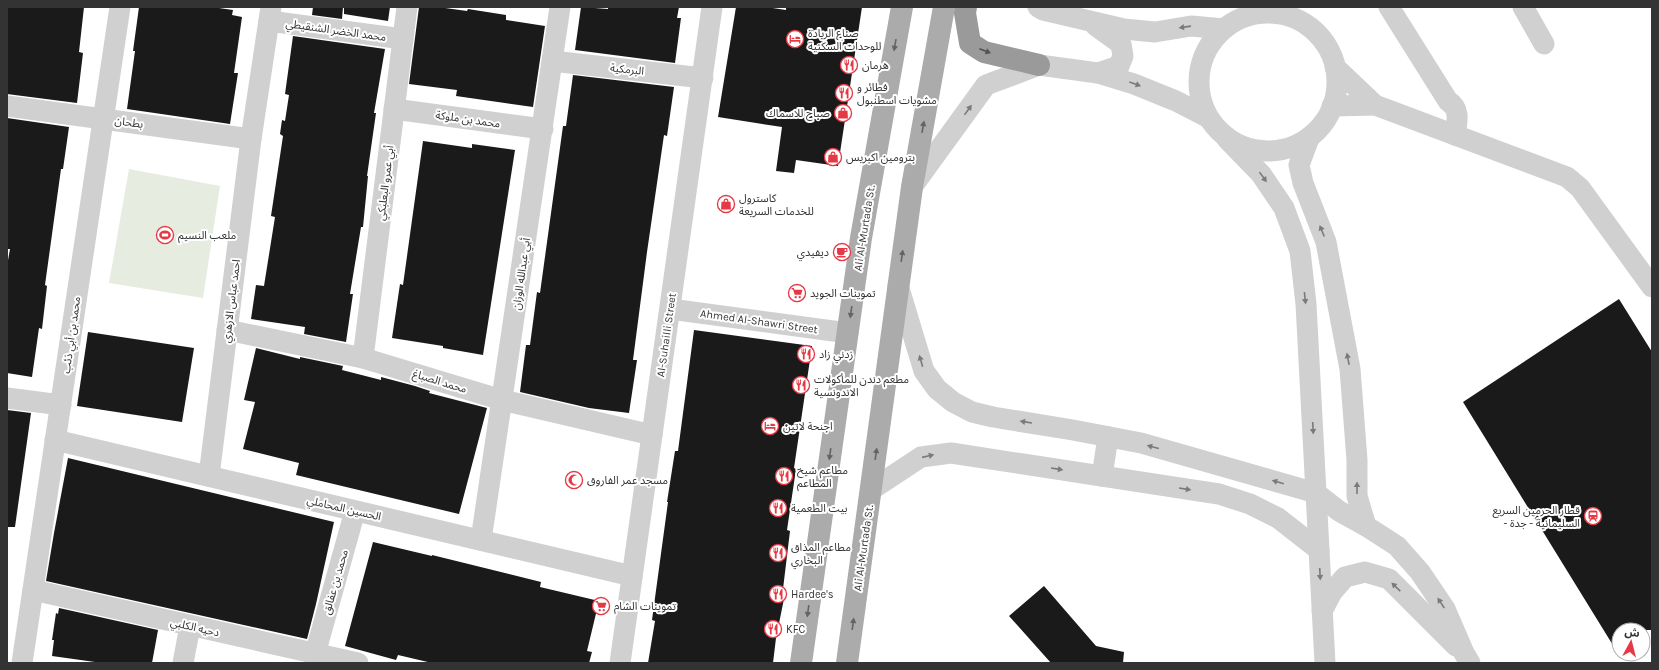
<svg xmlns="http://www.w3.org/2000/svg" width="1659" height="670" font-family="Karla,'Noto Sans Arabic',sans-serif">
<style>
.green{fill:#e6ecdf}
.building{fill:#1a1a1a}
.lines{fill:none;stroke-linecap:round;stroke-linejoin:round}
.minor{stroke:#d0d0d0;stroke-width:21}
.major{stroke:#ababab;stroke-width:22}
.highway{stroke:#9a9a9a;stroke-width:22}
.oneway{fill:#7a7a7a}
.oneway2{fill:#636363}
.oneway3{fill:#525252}
.labels{text-anchor:middle;stroke-width:4;stroke-linejoin:round;paint-order:stroke}
.street-label{font-size:11px;fill:#333;stroke:#fff}
.poi-label{font-size:11px;fill:#333;stroke:#fff;text-anchor:start}
</style>
<rect width="100%" height="100%" fill="#fff"/>
<path class="green" d="M129,169L220,186L203,298L109,283Z"/>
<g class="building">
<path d="M7,7H84L79,52L83,53L77,103L7,94Z"/>
<path d="M139,7H212L233,10L232,15L242,17L234,73H238L230,124L127,109L135,51H133Z"/>
<path d="M313,7H343L342,19L312,15Z"/>
<path d="M344,7H390L388,21L344,14Z"/>
<path d="M419,7H438L467,11L468,9L506,15V20L545,26L533,107L456,96L457,90L409,84Z"/>
<path d="M581,7L608,9V7H679L677,18H681L675,63L575,50Z"/>
<path d="M736,7H766L786,10V7H862L838,166L796,160L794,173L776,171L782,127L718,117Z"/>
<path d="M293,36L385,49L374,113H376L367,176H368L363,227H361L350,294H353L346,342L304,334L305,327L251,319L256,285L264,286L275,217L271,216L283,136L280,134L282,120L285,121L289,95L285,94Z"/>
<path d="M573,75L674,87L667,136L664,135L647,252L633,360H637L629,413L589,408L520,392L526,345H530L537,292L540,293L563,126H566Z"/>
<path d="M7,118L69,127L63,169H61L45,285L47,286L42,329L39,328L32,377L7,373V266L10,249H7Z"/>
<path d="M423,141L472,148V144L515,150L483,355L443,348V346L392,338L400,284L403,285Z"/>
<path d="M1619,299L1652,352V630H1619V655L1463,402Z"/>
<path d="M694,330L812,346L794,468L796,469L787,530L790,531L783,589H786L776,638L773,663H648L655,621L652,620L668,502H667L675,451H678Z"/>
<path d="M88,332L194,348L182,422L77,406Z"/>
<path d="M256,348L300,359V357L343,366L342,370L381,380V377L415,386L430,391L429,393L487,408L459,514L296,475L299,463L243,449L255,402L244,400Z"/>
<path d="M7,410L31,413L15,527H7Z"/>
<path d="M68,458L334,522L316,604L307,639L46,581L54,533Z"/>
<path d="M373,542L432,556V555L541,582L540,587L599,601L587,651L592,652L589,663H432L398,655L396,660L345,646Z"/>
<path d="M1044,586L1096,646L1124,652L1123,663H1051L1009,616Z"/>
<path d="M59,608L158,630L152,663H102L52,656L54,640H52L56,613L58,614Z"/>
</g>
<g class="lines">
<g class="minor">
<path d="M1038,7L1043,10L1124,29L1155,32L1191,26L1224,29"/>
<path d="M1389,7L1448,101C1461,109 1457,122 1455,135"/>
<path d="M1523,7L1544,44"/>
<circle cx="1268" cy="82" r="69"/>
<path d="M269,21L403,39"/>
<path d="M1096,26L1121,44L1123,56L1119,66L1098,73"/>
<path d="M552,61L703,78"/>
<path d="M1335,67L1375,105L1567,177L1580,188L1652,287"/>
<path d="M7,106L251,139"/>
<path d="M1332,106L1375,105"/>
<path d="M394,109L543,129"/>
<path d="M1309,138L1299,165L1303,183L1326,242L1350,369L1357,460V496L1366,526"/>
<path d="M1227,139L1261,174L1284,208L1300,251L1306,304L1325,663"/>
<path d="M912,187L986,85L1039,65L1098,73L1134,84L1176,101L1207,117"/>
<path d="M898,285L924,371L937,389L953,402L972,412L993,417L1073,430L1141,443L1316,493L1339,511L1366,526L1397,546L1420,572L1445,609L1464,653L1470,663"/>
<path d="M670,309L848,333"/>
<path d="M227,330L363,358L502,400L652,435"/>
<path d="M363,358L407,7"/>
<path d="M7,398L61,405"/>
<path d="M55,440L632,576"/>
<path d="M209,476L251,139L271,7"/>
<path d="M1102,476L1108,437"/>
<path d="M871,490L921,457L951,453L1219,494L1250,504L1278,518L1319,550"/>
<path d="M481,540L560,7"/>
<path d="M33,590L358,663"/>
<path d="M1322,611L1332,592L1345,577L1365,572L1389,579L1456,646"/>
<path d="M315,654L355,511"/>
<path d="M22,663L120,7"/>
<path d="M183,663L190,626"/>
<path d="M620,663L712,7"/>
</g>
<g class="major">
<path d="M801,663L861,238L902,7"/>
<path d="M847,663L912,187L944,7"/>
</g>
<path class="highway" d="M966,7L965,13L970,43L984,52L1039,65"/>
</g>
<defs><path id="oneway-solid" d="M-6-.8H1V-3.2L6.5 0L1 3.2V.8H-6Z"/></defs>
<g class="oneway">
<use href="#oneway-solid" transform="translate(1185 27) rotate(172)"/>
<use href="#oneway-solid" transform="translate(1135 84) rotate(20)"/>
<use href="#oneway-solid" transform="translate(968 110) rotate(-54)"/>
<use href="#oneway-solid" transform="translate(1263 177) rotate(54)"/>
<use href="#oneway-solid" transform="translate(1322 231) rotate(-112)"/>
<use href="#oneway-solid" transform="translate(1305 298) rotate(84)"/>
<use href="#oneway-solid" transform="translate(1348 359) rotate(-101)"/>
<use href="#oneway-solid" transform="translate(921 361) rotate(-106)"/>
<use href="#oneway-solid" transform="translate(1026 422) rotate(-171)"/>
<use href="#oneway-solid" transform="translate(1313 428) rotate(87)"/>
<use href="#oneway-solid" transform="translate(1153 447) rotate(-165)"/>
<use href="#oneway-solid" transform="translate(928 456) rotate(-13)"/>
<use href="#oneway-solid" transform="translate(1057 469) rotate(9)"/>
<use href="#oneway-solid" transform="translate(1278 482) rotate(-164)"/>
<use href="#oneway-solid" transform="translate(1357 488) rotate(-90)"/>
<use href="#oneway-solid" transform="translate(1185 489) rotate(9)"/>
<use href="#oneway-solid" transform="translate(1320 574) rotate(87)"/>
<use href="#oneway-solid" transform="translate(1396 587) rotate(-136)"/>
<use href="#oneway-solid" transform="translate(1441 603) rotate(-123)"/>
</g>
<g class="oneway2">
<use href="#oneway-solid" transform="translate(895 45) rotate(100)"/>
<use href="#oneway-solid" transform="translate(923 127) rotate(-80)"/>
<use href="#oneway-solid" transform="translate(902 256) rotate(-82)"/>
<use href="#oneway-solid" transform="translate(851 312) rotate(98)"/>
<use href="#oneway-solid" transform="translate(830 454) rotate(98)"/>
<use href="#oneway-solid" transform="translate(876 454) rotate(-82)"/>
<use href="#oneway-solid" transform="translate(808 611) rotate(98)"/>
<use href="#oneway-solid" transform="translate(853 624) rotate(-82)"/>
</g>
<use class="oneway3" href="#oneway-solid" transform="translate(985 51) rotate(21)"/>
<defs>
<g id="hotel-ring" transform="scale(0.9)"><circle r="9.5" fill="#fff" stroke="#e63946" stroke-width="1.5"/><path d="M-6-4.5h1.5V1H6V5H4.5V3h-9V5H-6ZM-4 0a1.8 1.8 0 1 1 3.6 0ZM.5 0V-2.5h3Q6-2.5 6 0Z" fill="#e63946"/></g>
<g id="restaurant-ring" transform="scale(0.9)"><circle r="9.5" fill="#fff" stroke="#e63946" stroke-width="1.5"/><path d="M-5-6h1v4h1v-4h1v4h1v-4h1v5L-1.5 .5V6h-2V.5L-5-1ZM5-6V6H3V1.5H1.5Q1.5-4 5-6Z" fill="#e63946"/></g>
<g id="shop-ring" transform="scale(0.9)"><circle r="9.5" fill="#fff" stroke="#e63946" stroke-width="1.5"/><path d="M-5-2.5h2.3a2.7 3.5 0 0 1 5.4 0H5L5.5 6h-11ZM-1.5-2.5h3a1.5 2.3 0 0 0-3 0Z" fill="#e63946"/></g>
<g id="stadium-ring" transform="scale(0.9)"><circle r="9.5" fill="#fff" stroke="#e63946" stroke-width="1.5"/><path d="M0-5a6.5 5 0 1 0 0 10a6.5 5 0 1 0 0-10ZM-3.5-1.8h7v3.6h-7Z" fill="#e63946"/></g>
<g id="cafe-ring" transform="scale(0.9)"><circle r="9.5" fill="#fff" stroke="#e63946" stroke-width="1.5"/><path d="M-5.5-4.5H6V0H3Q3 3.5 0 3.5H-2.5Q-5.5 3.5-5.5 0ZM3-3.2v2h1.7v-2ZM-6 4.5H4V6H-6Z" fill="#e63946"/></g>
<g id="supermarket-ring" transform="scale(0.9)"><circle r="9.5" fill="#fff" stroke="#e63946" stroke-width="1.5"/><path d="M-6-5.5h2.5l.6 2H6L4.5 2H-2.5L-4.4-4H-6ZM-1.5 3.2a1.3 1.3 0 1 0 .1 0ZM3 3.2a1.3 1.3 0 1 0 .1 0Z" fill="#e63946"/></g>
<g id="mosque-ring" transform="scale(0.9)"><circle r="9.5" fill="#fff" stroke="#e63946" stroke-width="1.5"/><path d="M3.5-4.9A6 6 0 1 0 3.5 4.9A5 5 0 1 1 3.5-4.9Z" fill="#e63946"/></g>
<g id="station-ring" transform="scale(0.9)"><circle r="9.5" fill="#fff" stroke="#e63946" stroke-width="1.5"/><path d="M-3-6H3Q5-6 5-4V2Q5 4 3 4L4.5 6H3L1.5 4h-3L-3 6H-4.5L-3 4Q-5 4-5 2V-4Q-5-6-3-6ZM-3.5-4v3h7v-3ZM-3.5 1v1.5H-2V1ZM2 1v1.5H3.5V1Z" fill="#e63946"/></g>
</defs>
<g fill-rule="evenodd">
<use href="#hotel-ring" x="795" y="39"/>
<use href="#restaurant-ring" x="849" y="65"/>
<use href="#restaurant-ring" x="844" y="93"/>
<use href="#shop-ring" x="843" y="113"/>
<use href="#shop-ring" x="833" y="157"/>
<use href="#shop-ring" x="726" y="204"/>
<use href="#stadium-ring" x="165" y="235"/>
<use href="#cafe-ring" x="842" y="252"/>
<use href="#supermarket-ring" x="797" y="293"/>
<use href="#restaurant-ring" x="806" y="354"/>
<use href="#restaurant-ring" x="801" y="385"/>
<use href="#hotel-ring" x="770" y="426"/>
<use href="#restaurant-ring" x="784" y="476"/>
<use href="#mosque-ring" x="574" y="480"/>
<use href="#restaurant-ring" x="778" y="508"/>
<use href="#station-ring" x="1593" y="516"/>
<use href="#restaurant-ring" x="778" y="553"/>
<use href="#restaurant-ring" x="778" y="594"/>
<use href="#supermarket-ring" x="601" y="606"/>
<use href="#restaurant-ring" x="773" y="629"/>
</g>
<g class="labels">
<g class="street-label">
<text transform="translate(336 30) rotate(8)" y="4">محمد الخضر الشنقيطي</text>
<text transform="translate(627 69) rotate(6)" y="4">البرمكية</text>
<text transform="translate(468 119) rotate(8)" y="4">محمد بن ملوكة</text>
<text transform="translate(129 122) rotate(8)" y="4">بطحان</text>
<text transform="translate(385 183) rotate(-83)" y="4">أبي عمرو البعلبكي</text>
<text transform="translate(864 228) rotate(-81)" y="4">Ali Al-Murtada St.</text>
<text transform="translate(521 274) rotate(-82)" y="4">أبي عبدالله الوزان</text>
<text transform="translate(231 301) rotate(-83)" y="4">احمد عباس الازهري</text>
<text transform="translate(759 321) rotate(8)" y="4">Ahmed Al-Shawri Street</text>
<text transform="translate(71 335) rotate(-82)" y="4">محمد بن أبي ذئب</text>
<text transform="translate(666 335) rotate(-82)" y="4">Al-Suhailli Street</text>
<text transform="translate(440 381) rotate(17)" y="4">محمد الصباغ</text>
<text transform="translate(344 508) rotate(13)" y="4">الحسين المحاملي</text>
<text transform="translate(863 548) rotate(-82)" y="4">Ali Al-Murtada St.</text>
<text transform="translate(335 582) rotate(-74)" y="4">محمد بن عفالق</text>
<text transform="translate(195 627) rotate(13)" y="4">دحيه الكلبي</text>
</g>
<g class="poi-label">
<text x="808" y="37">صناع الريادة<tspan x="808" dy="13">للوحدات السكنية</tspan></text>
<text x="862" y="69">هرمان</text>
<text x="857" y="91">فطائر و<tspan x="857" dy="13">مشويات اسطنبول</tspan></text>
<text x="830" y="117" text-anchor="end">صباح للاسماك</text>
<text x="846" y="161">بترومين اكبريس</text>
<text x="739" y="202">كاسترول<tspan x="739" dy="13">للخدمات السريعة</tspan></text>
<text x="178" y="239">ملعب النسيم</text>
<text x="829" y="256" text-anchor="end">ديفيدي</text>
<text x="810" y="297">تموينات الجويد</text>
<text x="819" y="358">زدني زاد</text>
<text x="814" y="383">مطعم دندن للمأكولات<tspan x="814" dy="13">الاندونسية</tspan></text>
<text x="783" y="430">اجنحة لاتين</text>
<text x="797" y="474">مطاعم شيخ<tspan x="797" dy="13">المطاعم</tspan></text>
<text x="587" y="484">مسجد عمر الفاروق</text>
<text x="791" y="512">بيت الطعمية</text>
<text x="1580" y="514" text-anchor="end">قطار الحرمين السريع<tspan x="1580" dy="13">- السليمانية - جدة</tspan></text>
<text x="791" y="551">مطاعم المذاق<tspan x="791" dy="13">البخاري</tspan></text>
<text x="791" y="598">Hardee's</text>
<text x="614" y="610">تموينات الشام</text>
<text x="786" y="633">KFC</text>
</g>
</g>
<rect width="1659" height="670" fill="none" stroke="#333333" stroke-width="16"/>
<g transform="translate(1631 642) rotate(7)"><circle r="19" fill="#ffffff" stroke="#adadad"/>
<path d="M0-3L7 15L0 10L-7 15Z" fill="#e63946"/>
<text y="-6" font-size="11" font-weight="bold" text-anchor="middle" fill="#333333">ش</text>
</g>
</svg>
